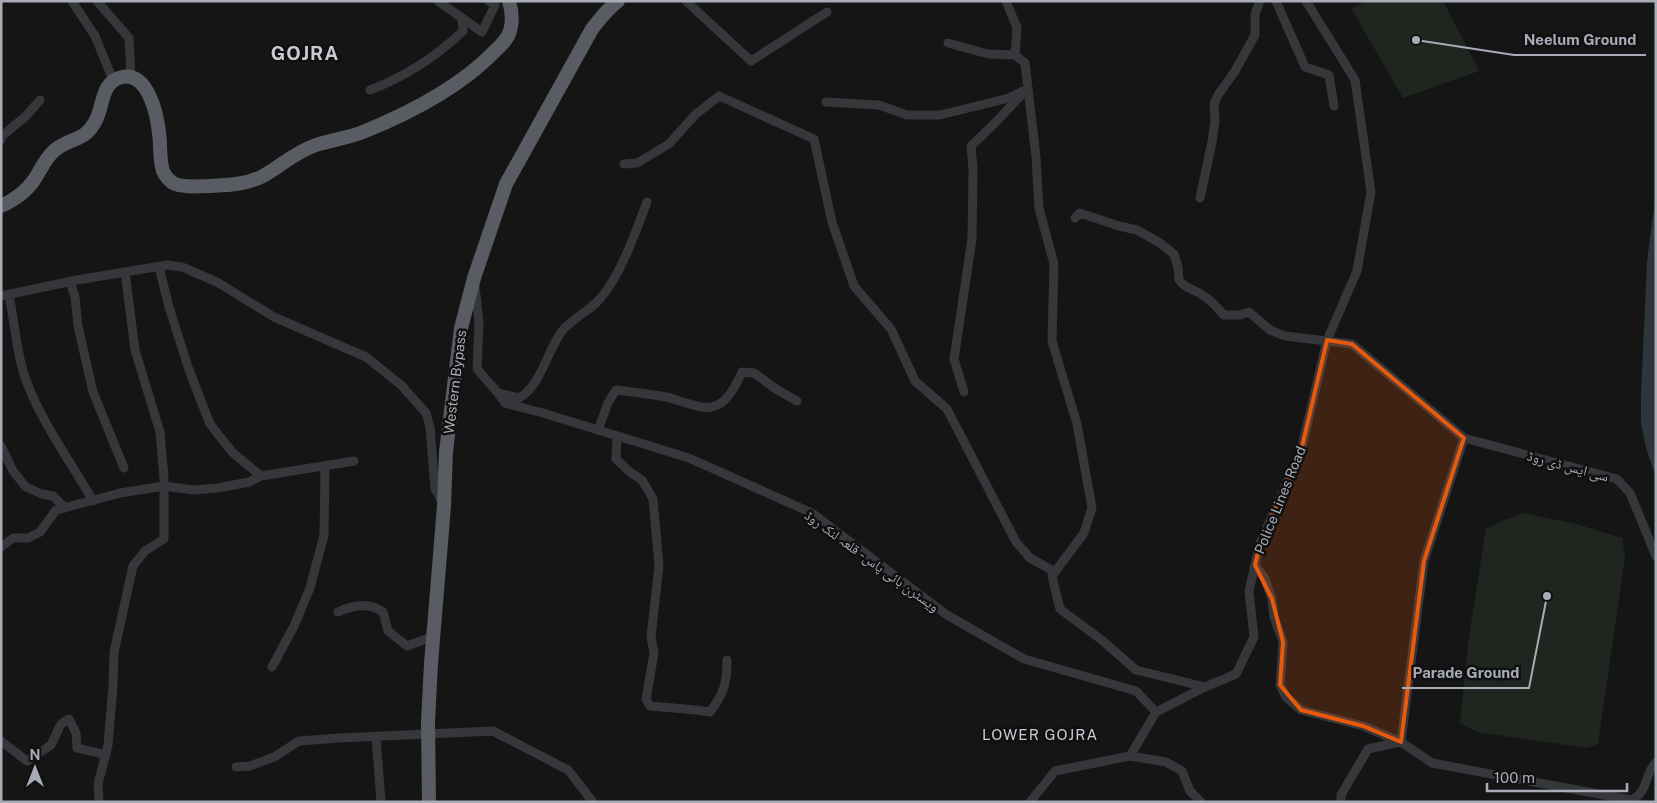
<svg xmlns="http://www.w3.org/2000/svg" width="1657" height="803" font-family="'Public Sans','Noto Naskh Arabic',sans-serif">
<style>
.green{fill:#1f261f}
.water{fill:#2d363b}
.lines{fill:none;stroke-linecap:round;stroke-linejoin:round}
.minor{stroke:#36373b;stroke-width:9}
.trunk{stroke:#5a5c63;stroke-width:14}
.marked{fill:#e8590c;fill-opacity:0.2;stroke:#e8590c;stroke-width:4;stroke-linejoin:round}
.labels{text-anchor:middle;stroke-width:5;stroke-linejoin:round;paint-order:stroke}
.street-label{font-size:14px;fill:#a7acb6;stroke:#101011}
.neighbourhood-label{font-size:15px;letter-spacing:1px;fill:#c8cbd2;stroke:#101011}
.district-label{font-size:19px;font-weight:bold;letter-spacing:1px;fill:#c8cbd2;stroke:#101011}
.leader{fill:none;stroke:#a7acb6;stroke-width:2}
.callout-dot{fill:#a7acb6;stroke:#101011;stroke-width:2}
.callout-label{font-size:15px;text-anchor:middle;font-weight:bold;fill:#a7acb6;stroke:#101011;stroke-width:5;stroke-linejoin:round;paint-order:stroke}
</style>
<rect width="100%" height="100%" fill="#151516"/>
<g class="green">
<path d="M1368,1H1443L1479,71L1403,98L1351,8Z"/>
<path d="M1523,513L1576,524L1622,538L1625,557L1598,744L1587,748L1477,732L1460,723L1469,636L1486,529L1502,521Z"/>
</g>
<path class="water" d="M1656,192V478L1646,448L1641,423V395L1647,262Z"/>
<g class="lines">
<g class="minor">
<path d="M72,1L95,36L113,80"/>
<path d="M97,1L129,38L131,77"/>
<path d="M438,1L482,32L495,5L489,1"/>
<path d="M686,1L751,61L827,12"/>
<path d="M1006,1L1017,28L1015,55"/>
<path d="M1276,1L1305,67L1329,75L1334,106"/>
<path d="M948,43L988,54L1015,55L1025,63L1036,157L1039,208L1054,264L1052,341L1077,424L1092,508L1084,533L1052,576L1060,609L1103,641L1136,670L1205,687"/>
<path d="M370,90C404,77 437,56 463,31L462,19"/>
<path d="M826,102L879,105L907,115H940L1009,98L1023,91"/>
<path d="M1,140L2,136L26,116L40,100"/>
<path d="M624,164L637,163L669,144L695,115L719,96L814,139L832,222L854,286L891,329L915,381L947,409L1016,542L1030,558L1055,572"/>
<path d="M1200,198L1212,142L1215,121L1214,104L1218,95L1235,71L1255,35V14L1260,1"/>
<path d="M1075,218L1080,213L1119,226L1137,230L1160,243L1174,254L1178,267L1179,280C1186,289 1191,288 1199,293C1209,298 1217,307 1224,315H1240L1249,312L1270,330L1285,336L1352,344L1464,438L1424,561L1401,742L1432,763L1631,800C1648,793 1644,775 1656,762"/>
<path d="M159,267L169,307L189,370L210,424L233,453L261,476"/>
<path d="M70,281L75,297L78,326L93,392L124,468"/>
<path d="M475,286L479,323L477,369L498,393L519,398C541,386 547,351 562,331C571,320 587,312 597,302C619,280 636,231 647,202"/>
<path d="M9,295C15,324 17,360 29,388C45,427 72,464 93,501"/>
<path d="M1,296L77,280L167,265L182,267L217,282L274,317L366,357L401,385L426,413L430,427L435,489L443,503"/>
<path d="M964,392L954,359L972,239L973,169L971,146L993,125L1028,88"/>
<path d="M498,393L505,403L543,413L689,458L812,513L947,615L1024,659L1136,691L1156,712"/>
<path d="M598,430L608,403L616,390C633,392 650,394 666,397C679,400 701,410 712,407C728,403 736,385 742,372L754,373L776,389L797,401"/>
<path d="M617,436L616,459L630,472L642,480L653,499L659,566L651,637L654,653L646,699L650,706L696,710L710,712C724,693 727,684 727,660"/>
<path d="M1464,438L1617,479L1630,493L1656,556"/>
<path d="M1,446L13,471L26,487L42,494L53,496L65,508"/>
<path d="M1,547L13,538H28L40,532L56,510L120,493L164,486L193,490L218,488L249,482L261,476L354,461"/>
<path d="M1255,565L1264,577L1272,599L1274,617L1283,642L1280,685L1286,697L1301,710L1363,726L1401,742"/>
<path d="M338,612C353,605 369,602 383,612L388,631L407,646L434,636"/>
<path d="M272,667L294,626L310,588L324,535L325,466"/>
<path d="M376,737L381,802"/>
<path d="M1,741L27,761L51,745L61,724L69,719L76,733L77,748L106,755"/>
<path d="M1130,756L1166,762L1182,771L1190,791L1201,802"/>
<path d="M236,767L250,766L274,757L299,741L339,738L493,731L568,770L593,802"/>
<path d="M99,802L98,784L108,745L113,686L114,652L133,566L145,551L164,539V478L160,432L135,350L125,272"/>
<path d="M1030,802L1055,771L1130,756L1156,712L1205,687L1236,674L1254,637L1249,591L1260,543L1301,451L1327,340L1357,271L1371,192L1355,80L1306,1"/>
<path d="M1341,802V795L1368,749L1400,742"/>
</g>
<g class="trunk">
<path d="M1,206C14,200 26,192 34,180C41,170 45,158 55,150C71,137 85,142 96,120C104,104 101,82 122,77C148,72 157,114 159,133C161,145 159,159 163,171C165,176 170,182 175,184C186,188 198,186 209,186C227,185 244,185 261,177C280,167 293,153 316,145C331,140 348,138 363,132C410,113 459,88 494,52C500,46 508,39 510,31C513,21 512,11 509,1"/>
<path d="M429,802L428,722L431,664L444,506L446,452L461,328L474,278L506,184L592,29C600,19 607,9 618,1"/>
</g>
</g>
<path class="marked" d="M1327,340L1352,344L1464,438L1424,561L1401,742L1363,726L1301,710L1280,685L1283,642L1272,599L1255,565L1260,543L1301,451Z"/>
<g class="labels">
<g class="street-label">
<text transform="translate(455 382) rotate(-83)" y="5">Western Bypass</text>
<text transform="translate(1568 466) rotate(15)" y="5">سی ایس ڈی روڈ</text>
<text transform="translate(1280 500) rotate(-68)" y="5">Police Lines Road</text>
<text transform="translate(872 561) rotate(36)" y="5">ویسٹرن بائی پاس - قلعہ لنک روڈ</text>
</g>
<g class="neighbourhood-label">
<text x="1040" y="740">LOWER GOJRA</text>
</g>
<g class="district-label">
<text x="305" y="60">GOJRA</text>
</g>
</g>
<path class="leader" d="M1416 40L1514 55H1646M1547 596L1529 688H1402"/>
<g class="callout-dot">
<circle cx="1416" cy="40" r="5"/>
<circle cx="1547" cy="596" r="5"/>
</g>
<g class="callout-label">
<text x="1580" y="45">Neelum Ground</text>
<text x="1466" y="678">Parade Ground</text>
</g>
<rect width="1657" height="803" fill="none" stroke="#a7acb6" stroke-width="5"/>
<g transform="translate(35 768)" stroke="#101011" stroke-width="4" paint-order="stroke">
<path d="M0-4L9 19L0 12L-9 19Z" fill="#a7acb6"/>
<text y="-8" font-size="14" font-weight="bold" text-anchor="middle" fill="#a7acb6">N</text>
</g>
<path d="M1487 783v8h140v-8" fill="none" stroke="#a7acb6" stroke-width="2.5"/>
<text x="1494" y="783" font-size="15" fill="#a7acb6" stroke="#101011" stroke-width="4" paint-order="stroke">100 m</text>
</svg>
